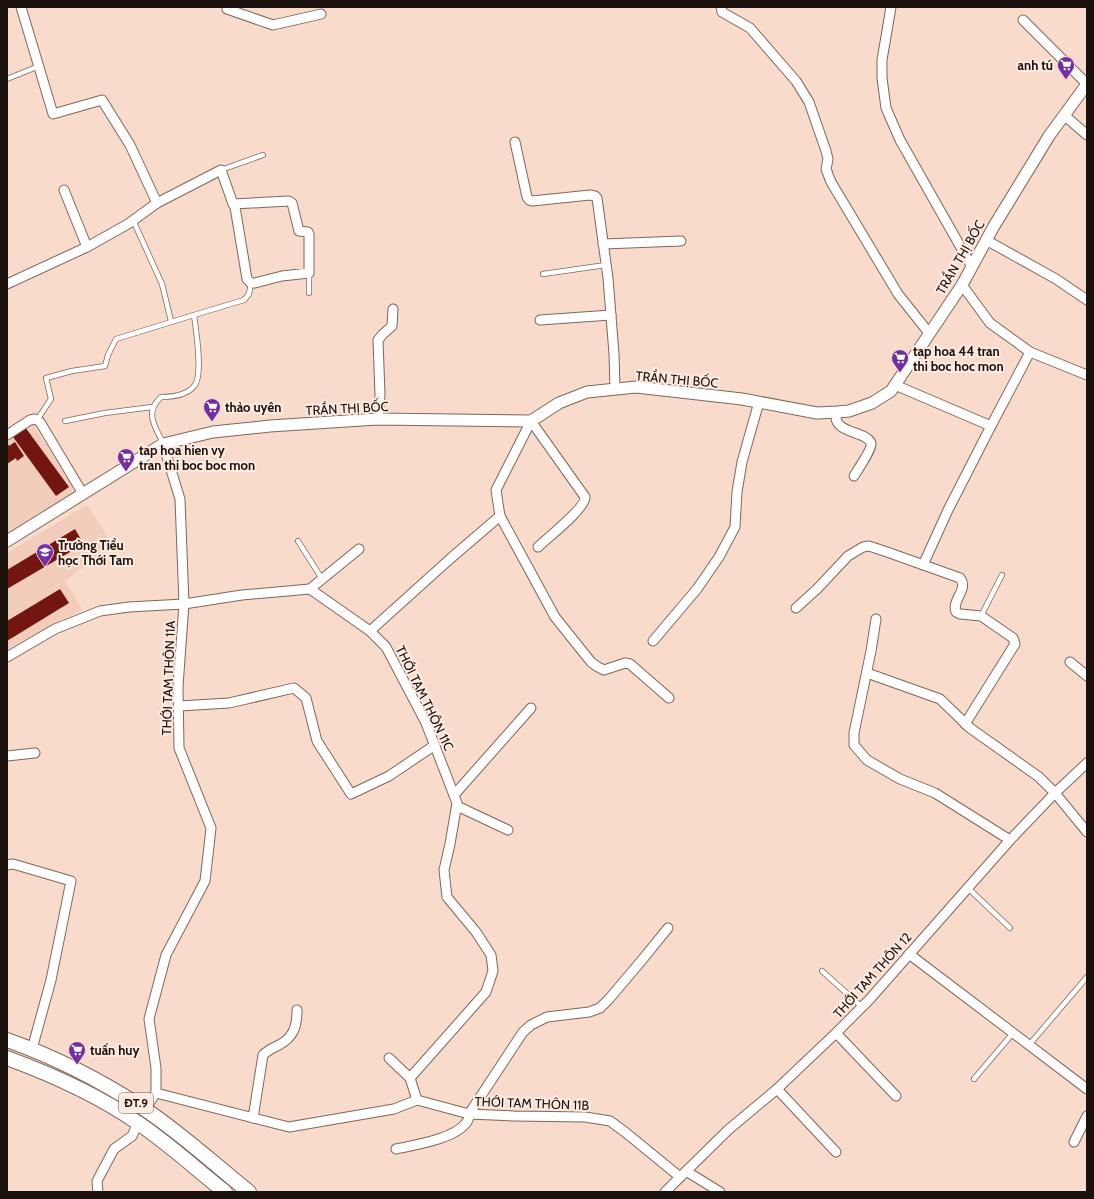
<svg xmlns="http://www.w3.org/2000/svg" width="1094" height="1199" font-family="Cabin,sans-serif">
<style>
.built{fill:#f3cdbb}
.building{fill:#731511}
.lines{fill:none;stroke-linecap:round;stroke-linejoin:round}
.service-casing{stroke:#806659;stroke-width:6}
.minor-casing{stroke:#806659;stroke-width:11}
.tertiary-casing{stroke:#806659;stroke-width:13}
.primary-casing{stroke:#806659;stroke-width:16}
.service{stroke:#fff;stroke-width:4.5}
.minor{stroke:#fff;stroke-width:9}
.tertiary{stroke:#fff;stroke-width:11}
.primary{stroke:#fff;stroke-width:14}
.labels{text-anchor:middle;stroke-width:4;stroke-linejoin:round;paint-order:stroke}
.shield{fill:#fdebe2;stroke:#5f524c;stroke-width:1}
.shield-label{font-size:12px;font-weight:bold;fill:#1b110c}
.poi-label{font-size:13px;font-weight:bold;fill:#1b110c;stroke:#fdebe2;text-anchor:start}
.street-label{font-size:13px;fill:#1b110c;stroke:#fdebe2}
</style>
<rect width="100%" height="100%" fill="#f9dbcc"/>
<g class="built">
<path d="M27,425H33L72,486L73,493L7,533V437Z"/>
<path d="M87,505L113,545L65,581L82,609L7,649V553Z"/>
</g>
<g class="building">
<path d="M25,427L69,487L56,496L13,437Z"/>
<path d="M7,442L9,446L15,442L24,456L17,461L16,458L7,464Z"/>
<path d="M75,529L82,541L80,542L82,545L7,589V570Z"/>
<path d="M60,589L69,603L7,641V621Z"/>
</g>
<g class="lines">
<g class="service-casing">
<g id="service">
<path d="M7,79L39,66"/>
<path d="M221,170L263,155"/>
<path d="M133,220L162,284L171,321"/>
<path d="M543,274L606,265"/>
<path d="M309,293V273"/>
<path d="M37,420L51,399L46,378L72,371L105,366L108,355L116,339L194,315"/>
<path d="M65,421L105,413L152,407"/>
<path d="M163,443C155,426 144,413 161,397C172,397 187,396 195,385C203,373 196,330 194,315L244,300L249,294L251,283"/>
<path d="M298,541L322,579"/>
<path d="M981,616L1002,575"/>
<path d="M968,888L1010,928"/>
<path d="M822,971L862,1007"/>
<path d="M1029,1045L1087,977"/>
<path d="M974,1079L1013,1033"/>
</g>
</g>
<g class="minor-casing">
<g id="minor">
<path d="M227,7V9L273,25L321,14"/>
<path d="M721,7L722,12L750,28L796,81L809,102L826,151L828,159L826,169L831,182L898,294L929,333"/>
<path d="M891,7L882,60V78L886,108L900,140L972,267"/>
<path d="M1023,20L1087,84"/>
<path d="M1064,115L1087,135"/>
<path d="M515,142L527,197L529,200L532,201L590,195L595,196L597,198L608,278L614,354L615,389"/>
<path d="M64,190L87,247"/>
<path d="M157,203L221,170L233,204L235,207L247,279L251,283H255L282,276L309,273V234L308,232L299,231L292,203L289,201L233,204"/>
<path d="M986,240L1056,279L1087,300"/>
<path d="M603,244L681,241"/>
<path d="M7,284L87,247L128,224L157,203L130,145L102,100L53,114L21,7"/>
<path d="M962,285L990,323L1030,352L1087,375"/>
<path d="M540,320L611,315"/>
<path d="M895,385L991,426L948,510L923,565"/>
<path d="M837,412C831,429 854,431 865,437C868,439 871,441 871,444C872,449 857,471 854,476"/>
<path d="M378,419L380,395L378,340L383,334L392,326L393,309"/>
<path d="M991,426L1030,352"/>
<path d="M7,435L30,420L35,419L40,422L83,494"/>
<path d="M538,547C547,538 586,508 585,497L531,421L496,490L500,516L555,617L591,662L598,667L604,670L625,663L630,664L669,698"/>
<path d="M310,589L359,549"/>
<path d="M796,608L817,589L848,556L863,547L869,546L887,552L960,578C969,590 951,600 956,612L960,614L981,616L1013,638L1015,644L965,724"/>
<path d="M876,619L871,651L854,733V745L867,760L900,779L935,793L1010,840"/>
<path d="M370,631L451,558L500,516"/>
<path d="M653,641L697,589L719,557L735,527L737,492L742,462L759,402"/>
<path d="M7,657L55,629L100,611L129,607L184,604L242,595L310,589L370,631L386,647L426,723L457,803L450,844L444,870L447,897L476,932L491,955L493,971L486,992L410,1078L417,1100"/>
<path d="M1070,662L1087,676"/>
<path d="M867,673L940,699L970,728L1039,777L1055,793L1087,832"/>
<path d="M179,706L229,703L294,688L306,698L317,741L351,794L389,776L435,745"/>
<path d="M7,756L35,753"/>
<path d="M454,795L531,708"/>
<path d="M457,806L508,830"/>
<path d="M7,865L13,864L71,881L51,980L32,1049"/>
<path d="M909,954L1087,1089"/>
<path d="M836,1033L896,1096"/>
<path d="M389,1058L410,1078"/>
<path d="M777,1089L836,1152"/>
<path d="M156,1093L289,1127L394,1109L417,1100L469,1114L514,1116L585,1117L610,1121L625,1132L680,1177"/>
<path d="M145,1109L156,1093V1068L149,1019L166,955L205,881L211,828L179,748L178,686L184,604L180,499L163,444"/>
<path d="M253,1118L263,1055C268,1050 273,1048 279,1045C294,1037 297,1026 297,1010"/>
<path d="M1074,1142L1087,1116"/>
<path d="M396,1149C415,1145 454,1139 466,1123C468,1121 469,1118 469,1114L523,1032L531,1025L547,1017L589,1012L600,1008L609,999L642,960L668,928"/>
<path d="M686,1171L720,1192"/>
<path d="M98,1192L97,1181L114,1149L132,1136L138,1123"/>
<path d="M665,1192L728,1130L777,1089L836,1033L869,1000L1010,840L1055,793L1087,763"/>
</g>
</g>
<g class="tertiary-casing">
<path id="tertiary" d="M7,541L163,444L213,432L270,426L377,419L531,421L559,403L587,392L636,387L742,399L817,413L837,412L849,411L872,403L891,391L895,385L962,285L994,226L1049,136L1087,84"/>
</g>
<g class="primary-casing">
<g id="primary">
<path d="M7,1040C55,1057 100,1080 143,1108C181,1133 214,1164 249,1192"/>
<path d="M7,1058C53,1075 98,1095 138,1123C169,1144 196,1169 225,1192"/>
</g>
</g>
<use href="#service" class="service"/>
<use href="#minor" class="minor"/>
<use href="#tertiary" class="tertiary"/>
<use href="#primary" class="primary"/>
</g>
<defs>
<g id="supermarket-pin" transform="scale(0.9)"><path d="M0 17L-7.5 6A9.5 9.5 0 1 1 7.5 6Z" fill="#722ea2" stroke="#fdebe2"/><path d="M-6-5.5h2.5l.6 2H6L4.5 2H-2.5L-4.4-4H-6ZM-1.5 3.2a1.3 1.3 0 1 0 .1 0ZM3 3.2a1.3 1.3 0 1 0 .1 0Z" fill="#fff"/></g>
<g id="school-pin" transform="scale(0.9)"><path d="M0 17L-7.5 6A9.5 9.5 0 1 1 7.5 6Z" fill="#722ea2" stroke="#fdebe2"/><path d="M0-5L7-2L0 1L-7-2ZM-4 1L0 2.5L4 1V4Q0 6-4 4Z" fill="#fff"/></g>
</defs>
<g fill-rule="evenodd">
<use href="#supermarket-pin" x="1066" y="65"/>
<use href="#supermarket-pin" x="900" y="358"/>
<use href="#supermarket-pin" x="212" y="407"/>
<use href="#supermarket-pin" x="126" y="457"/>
<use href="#school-pin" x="45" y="552"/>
<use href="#supermarket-pin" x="77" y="1050"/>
</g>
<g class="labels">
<rect class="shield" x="119" y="1093" width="34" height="20" rx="3"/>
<g class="shield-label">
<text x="136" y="1107">ĐT.9</text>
</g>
<g class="poi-label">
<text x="1053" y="70" text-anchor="end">anh tú</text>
<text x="913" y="356">tap hoa 44 tran<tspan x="913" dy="15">thi boc hoc mon</tspan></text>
<text x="225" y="412">thảo uyên</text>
<text x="139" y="455">tap hoa hien vy<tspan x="139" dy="15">tran thi boc boc mon</tspan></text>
<text x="58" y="550">Trường Tiểu<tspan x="58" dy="15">học Thới Tam</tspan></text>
<text x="90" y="1055">tuấn huy</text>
</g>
<g class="street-label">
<text transform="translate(960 257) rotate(-60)" y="5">TRẦN THỊ BỐC</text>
<text transform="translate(677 379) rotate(5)" y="5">TRẦN THỊ BỐC</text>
<text transform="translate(347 408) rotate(-3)" y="5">TRẦN THỊ BỐC</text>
<text transform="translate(168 678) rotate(-88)" y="5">THỚI TAM THÔN 11A</text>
<text transform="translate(425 698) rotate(64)" y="5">THỚI TAM THÔN 11C</text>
<text transform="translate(872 975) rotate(-48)" y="5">THỚI TAM THÔN 12</text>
<text transform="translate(532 1103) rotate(2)" y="5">THỚI TAM THÔN 11B</text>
</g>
</g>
<rect width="1094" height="1199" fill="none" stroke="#1b110c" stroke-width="16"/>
</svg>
